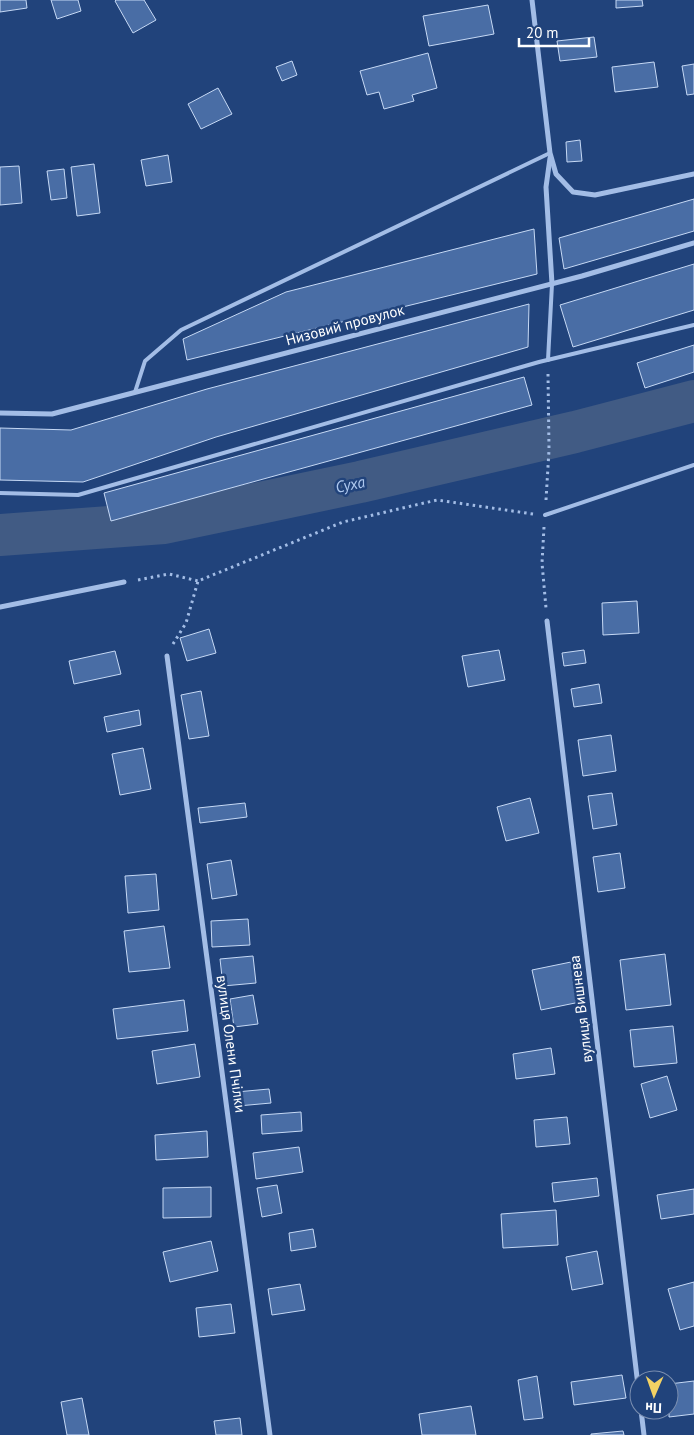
<svg xmlns="http://www.w3.org/2000/svg" width="694" height="1435" font-family="'PT Sans',sans-serif">
<style>
.lines{fill:none;stroke-linecap:round;stroke-linejoin:round}
.river{stroke:#415b84;stroke-width:42}
.building{fill:#496da5;stroke:#c6d9f5}
.path{stroke:#a3bde6;stroke-width:3;stroke-dasharray:2.5 4;stroke-linecap:butt}
.service{stroke:#a3bde6;stroke-width:4}
.minor{stroke:#a3bde6;stroke-width:5}
.labels{text-anchor:middle;stroke-width:5;stroke-linejoin:round;paint-order:stroke}
.street-label{font-size:15px;fill:#fff;stroke:#21437b}
.water-label{font-size:16px;font-style:italic;fill:#aec8ee;stroke:#21437b}
</style>
<rect width="100%" height="100%" fill="#21437b"/>
<g class="lines">
<path class="river" d="M0,535L164,523L360,482L575,432L694,401"/>
</g>
<g class="building">
<path d="M0,0H26L27,8L0,12Z"/>
<path d="M51,0H78L81,11L57,19Z"/>
<path d="M116,0H144L156,20L133,33L115,1Z"/>
<path d="M616,0H642L643,6L616,8Z"/>
<path d="M488,5L494,34L429,46L423,16Z"/>
<path d="M594,37L597,57L560,61L557,41Z"/>
<path d="M428,53L437,88L412,95L414,101L384,109L379,92L367,95L360,71Z"/>
<path d="M292,61L297,75L282,81L276,67Z"/>
<path d="M654,62L658,87L615,92L612,67Z"/>
<path d="M694,64V94L687,95L682,66Z"/>
<path d="M218,88L232,114L201,129L188,104Z"/>
<path d="M580,140L582,161L567,162L566,142Z"/>
<path d="M168,155L172,182L146,186L141,160Z"/>
<path d="M94,164L100,213L77,216L71,167Z"/>
<path d="M19,166L22,203L0,205V167Z"/>
<path d="M64,169L67,198L51,200L47,171Z"/>
<path d="M694,199V231L564,269L559,238Z"/>
<path d="M534,229L537,274L187,360L183,339L286,292Z"/>
<path d="M694,264V310L573,347L560,305Z"/>
<path d="M529,304L528,347L216,437L83,482L0,480V428L71,430L207,389Z"/>
<path d="M694,345V372L645,388L637,363Z"/>
<path d="M524,377L532,405L111,521L104,493Z"/>
<path d="M637,601L639,633L603,635L602,603Z"/>
<path d="M209,629L216,653L187,661L180,638Z"/>
<path d="M499,650L505,680L468,687L462,656Z"/>
<path d="M584,650L586,663L564,666L562,653Z"/>
<path d="M115,651L121,674L74,684L69,661Z"/>
<path d="M599,684L602,703L574,707L571,689Z"/>
<path d="M201,691L209,736L189,739L181,695Z"/>
<path d="M139,710L141,725L107,732L104,717Z"/>
<path d="M611,735L616,771L583,776L578,740Z"/>
<path d="M143,748L151,789L120,795L112,754Z"/>
<path d="M612,793L617,825L593,829L588,796Z"/>
<path d="M530,798L539,833L506,841L497,807Z"/>
<path d="M245,803L247,817L200,823L198,808Z"/>
<path d="M620,853L625,888L598,892L593,857Z"/>
<path d="M231,860L237,895L212,899L207,864Z"/>
<path d="M156,874L159,910L128,913L125,876Z"/>
<path d="M248,919L250,945L212,947L211,921Z"/>
<path d="M164,926L170,968L129,972L124,931Z"/>
<path d="M665,954L671,1005L626,1010L620,960Z"/>
<path d="M253,956L256,983L223,986L220,959Z"/>
<path d="M571,962L580,1002L541,1010L532,970Z"/>
<path d="M253,995L258,1024L234,1027L230,999Z"/>
<path d="M184,1000L188,1031L117,1039L113,1009Z"/>
<path d="M673,1026L677,1063L634,1067L630,1030Z"/>
<path d="M195,1044L200,1077L157,1084L152,1051Z"/>
<path d="M551,1048L555,1074L516,1079L513,1054Z"/>
<path d="M667,1076L677,1110L650,1118L641,1084Z"/>
<path d="M269,1089L271,1103L238,1106L236,1092Z"/>
<path d="M301,1112L302,1131L262,1134L261,1115Z"/>
<path d="M567,1117L570,1144L536,1147L534,1120Z"/>
<path d="M207,1131L208,1157L156,1160L155,1135Z"/>
<path d="M299,1147L303,1172L256,1179L253,1153Z"/>
<path d="M597,1178L599,1196L554,1202L552,1183Z"/>
<path d="M277,1185L282,1213L262,1217L257,1188Z"/>
<path d="M211,1187V1217L163,1218V1188Z"/>
<path d="M694,1189V1214L661,1219L657,1195Z"/>
<path d="M556,1210L558,1245L503,1248L501,1214Z"/>
<path d="M313,1229L316,1247L291,1251L289,1233Z"/>
<path d="M211,1241L218,1271L170,1282L163,1252Z"/>
<path d="M597,1251L603,1284L572,1290L566,1257Z"/>
<path d="M694,1282V1326L680,1330L668,1289Z"/>
<path d="M300,1284L305,1310L272,1315L268,1289Z"/>
<path d="M231,1304L235,1333L199,1337L196,1308Z"/>
<path d="M622,1375L626,1398L574,1405L571,1382Z"/>
<path d="M537,1376L543,1418L524,1420L518,1380Z"/>
<path d="M694,1381V1414L669,1417V1384Z"/>
<path d="M82,1398L89,1435H67L61,1402Z"/>
<path d="M471,1406L476,1435H422L419,1414Z"/>
<path d="M240,1418L242,1435H216L214,1421Z"/>
<path d="M623,1431L624,1435H591V1434Z"/>
</g>
<g class="lines">
<g class="path">
<path d="M546,500L549,450L548,374"/>
<path d="M544,527L542,563L546,608"/>
<path d="M138,580L169,574L198,581"/>
<path d="M173,644L186,623L198,581L343,522L437,500L533,514"/>
</g>
<g class="service">
<path d="M548,360L552,284"/>
<path d="M135,392L145,361L181,330L550,153"/>
<path d="M0,493L78,495L539,362L694,325"/>
<path d="M545,515L694,465"/>
</g>
<g class="minor">
<path d="M532,0L550,153L556,174L573,192L595,195L694,174"/>
<path d="M550,158L546,187L552,284"/>
<path d="M0,413L52,414L582,276L694,243"/>
<path d="M0,607L124,582"/>
<path d="M547,621L639,1394"/>
<path d="M167,656L270,1435"/>
<path d="M641,1410L644,1435"/>
</g>
</g>
<g class="labels">
<g class="street-label">
<text transform="translate(345 325) rotate(-15)" y="5">Низовий провулок</text>
<text transform="translate(581 1009) rotate(-97)" y="5">вулиця Вишнева</text>
<text transform="translate(231 1044) rotate(82)" y="5">вулиця Олени Пчілки</text>
</g>
<g class="water-label">
<text transform="translate(350 484) rotate(-12)" y="6">Суха</text>
</g>
</g>
<g transform="translate(654 1395) rotate(182)"><circle r="24" fill="#21437b" stroke="#7a8eb0"/>
<path d="M0-4L9 19L0 12L-9 19Z" fill="#f3d264"/>
<text y="-8" font-size="14" font-weight="bold" text-anchor="middle" fill="#ffffff">Пн</text>
</g>
<path d="M519 38v8h70v-8" fill="none" stroke="#ffffff" stroke-width="2.5"/>
<text x="526" y="38" font-size="15" fill="#ffffff" stroke="#21437b" stroke-width="4" paint-order="stroke">20 m</text>
</svg>
